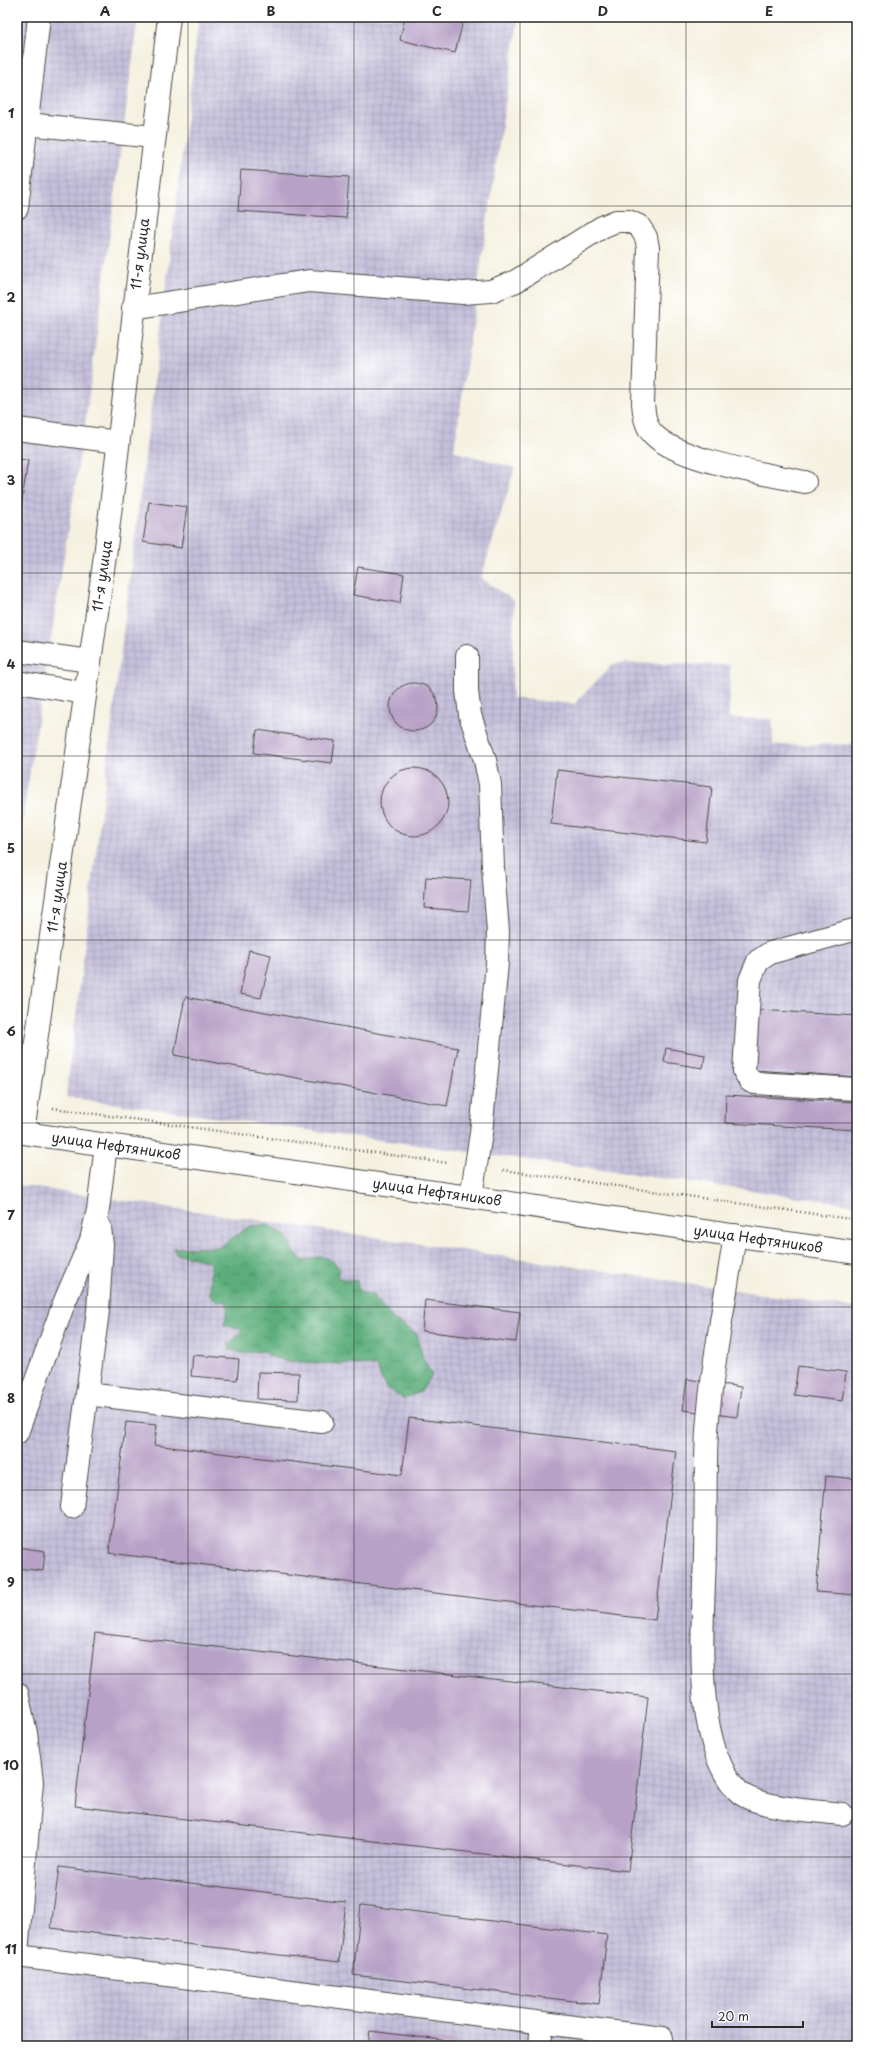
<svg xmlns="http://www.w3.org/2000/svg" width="874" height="2063" font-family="'Playpen Sans',sans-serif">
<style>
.industrial{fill:url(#industrial-grid)}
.forest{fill:url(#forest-crowns);stroke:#446c52}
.building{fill:#b8a1c7}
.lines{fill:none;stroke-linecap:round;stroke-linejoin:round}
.minor-casing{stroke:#494946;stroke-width:24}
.path{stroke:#494946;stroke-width:2.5;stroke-dasharray:1 3;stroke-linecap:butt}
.minor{stroke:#fff;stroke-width:22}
.grid{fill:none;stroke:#2b2b2b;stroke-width:1;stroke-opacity:0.55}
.labels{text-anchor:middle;stroke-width:3.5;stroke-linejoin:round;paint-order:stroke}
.street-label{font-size:14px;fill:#2b2b2b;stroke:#fff}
.neatline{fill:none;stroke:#2b2b2b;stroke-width:1.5}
.grid-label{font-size:13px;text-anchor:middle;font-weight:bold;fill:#2b2b2b}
</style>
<defs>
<pattern id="industrial-grid" width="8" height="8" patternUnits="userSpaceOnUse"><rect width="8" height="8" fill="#c5c0db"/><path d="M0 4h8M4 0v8" fill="none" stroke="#a9a5bc"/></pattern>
<pattern id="forest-crowns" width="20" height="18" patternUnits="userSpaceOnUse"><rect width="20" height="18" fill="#5cad7a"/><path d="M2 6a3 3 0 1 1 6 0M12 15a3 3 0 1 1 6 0" fill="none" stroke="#4c8d64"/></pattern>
</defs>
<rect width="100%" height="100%" fill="#fff"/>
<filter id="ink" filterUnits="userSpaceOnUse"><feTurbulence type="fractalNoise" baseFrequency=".025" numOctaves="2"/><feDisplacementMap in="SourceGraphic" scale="8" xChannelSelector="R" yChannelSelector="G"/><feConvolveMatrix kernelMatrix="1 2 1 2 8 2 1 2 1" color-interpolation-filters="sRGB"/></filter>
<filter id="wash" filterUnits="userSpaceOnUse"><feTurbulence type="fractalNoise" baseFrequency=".012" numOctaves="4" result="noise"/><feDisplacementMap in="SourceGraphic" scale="16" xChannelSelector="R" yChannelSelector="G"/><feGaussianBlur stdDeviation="0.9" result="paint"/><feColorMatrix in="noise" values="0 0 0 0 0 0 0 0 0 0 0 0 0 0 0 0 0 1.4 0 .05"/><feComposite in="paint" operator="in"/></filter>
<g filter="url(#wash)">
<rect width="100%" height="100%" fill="#f5f1e0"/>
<g class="industrial">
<path d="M17,17H138L86,417L17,853Z"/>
<path d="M199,17H513L518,20L481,263L454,451L515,468L481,578L514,601L512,698L574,704L614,663L730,665L729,718L772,719L773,745L857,744V1205L66,1097Z"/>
<path d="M17,1185L857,1308V2046H17Z"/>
</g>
<path class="forest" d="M268,1225L287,1236L294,1251L303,1261C322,1255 325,1254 340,1268L338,1278L357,1281L358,1288L363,1293L373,1295L393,1319L417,1334L423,1359L432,1375L422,1390L404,1399L386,1388L376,1366L288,1361L270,1357L265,1351L242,1353L230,1349L228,1344L241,1333V1329L224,1325L228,1307L226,1302L216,1301L210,1296V1262L177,1254L173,1248L219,1247L250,1226Z"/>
<g id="blocks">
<g class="building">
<path d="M405,17H464L455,53L400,40Z"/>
<path d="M241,170L349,177L346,218L238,211Z"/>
<path d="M17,459L28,460L18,528H17Z"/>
<path d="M149,502L187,507L181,548L143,542Z"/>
<path d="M358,567L404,574L400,603L353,595Z"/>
<circle cx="414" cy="707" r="24"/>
<path d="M257,730L335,741L332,763L254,753Z"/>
<circle cx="414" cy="802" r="34"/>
<path d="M557,770L712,787L706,842L551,824Z"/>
<path d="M426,877L471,880L468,911L424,908Z"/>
<path d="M249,950L271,955L261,998L240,994Z"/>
<path d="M185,997L458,1048L447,1106L174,1055Z"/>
<path d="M758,1010L857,1016V1077L754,1070Z"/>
<path d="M666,1048L705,1055L703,1068L664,1062Z"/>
<path d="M726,1095L857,1102V1130L725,1123Z"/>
<path d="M425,1300L520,1312L516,1342L422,1331Z"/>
<path d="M193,1355L239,1359L237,1380L191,1376Z"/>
<path d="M798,1366L846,1372L842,1401L794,1395Z"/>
<path d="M258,1372L299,1373L298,1400L257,1399Z"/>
<path d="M687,1379L741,1387L737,1417L683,1410Z"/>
<path d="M409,1418L676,1451L655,1620L109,1553L126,1422L157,1425L154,1445L402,1475Z"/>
<path d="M826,1476L857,1479V1595L816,1592Z"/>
<path d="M17,1547L45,1551L43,1571L17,1568Z"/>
<path d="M95,1633L648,1697L628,1871L75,1806Z"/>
<path d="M59,1867L346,1902L339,1962L51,1928Z"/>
<path d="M361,1905L607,1935L599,2004L353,1975Z"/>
<path d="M370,2031L458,2042V2046H368Z"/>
</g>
</g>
</g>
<g filter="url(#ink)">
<use href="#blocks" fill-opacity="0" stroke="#494946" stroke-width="1"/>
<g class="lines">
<g class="minor-casing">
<g id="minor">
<path d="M27,124L154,137"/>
<path d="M17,208L39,17"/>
<path d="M133,308L309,281L463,293L491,291L516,281L602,227L616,221H628L639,226L646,237L648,248L643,403C644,414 645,426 653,434C678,461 767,474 805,482"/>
<path d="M17,429L118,442"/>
<path d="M17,651L90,661"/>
<path d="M467,656V691L470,715L485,760L490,784L493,867L498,932L497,963L481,1133L471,1197"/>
<path d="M17,682L85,693"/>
<path d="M857,929L770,953L758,961L750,980L744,1071L750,1081L755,1083L857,1089"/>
<path d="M17,1132L857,1253"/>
<path d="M23,1133L105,556L169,17"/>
<path d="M735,1235C725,1300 712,1365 707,1430C705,1470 706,1511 705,1552C704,1617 690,1742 738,1791C754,1808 817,1811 842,1814"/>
<path d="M87,1394L322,1422"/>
<path d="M17,1433L64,1303L91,1240L98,1210L106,1145"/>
<path d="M72,1507L98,1311L102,1245L100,1227"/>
<path d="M17,1693L26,1733L32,1782L17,1953"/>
<path d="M17,1956L662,2038"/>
<path d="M540,2046L542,2023"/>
</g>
</g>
<g class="path">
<path d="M53,1108L448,1163"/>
<path d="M503,1170L857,1220"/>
</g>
<use href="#minor" class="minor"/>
</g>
</g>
<path class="grid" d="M188,17V2046M354,17V2046M520,17V2046M686,17V2046M17,206H857M17,389H857M17,573H857M17,756H857M17,940H857M17,1123H857M17,1307H857M17,1490H857M17,1674H857M17,1857H857"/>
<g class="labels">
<g class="street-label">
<text transform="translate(140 254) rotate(-83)" y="5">11-я улица</text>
<text transform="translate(102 576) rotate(-82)" y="5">11-я улица</text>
<text transform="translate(57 897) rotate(-82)" y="5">11-я улица</text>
<text transform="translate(116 1146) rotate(8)" y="5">улица Нефтяников</text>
<text transform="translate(437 1192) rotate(8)" y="5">улица Нефтяников</text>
<text transform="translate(758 1239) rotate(8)" y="5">улица Нефтяников</text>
</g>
</g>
<rect width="874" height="2063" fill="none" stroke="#fff" stroke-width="44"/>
<path d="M712 2021v6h91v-6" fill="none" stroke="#2b2b2b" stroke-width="2"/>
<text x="718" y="2021" font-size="12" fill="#2b2b2b" stroke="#ffffff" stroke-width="3" paint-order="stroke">20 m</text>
<rect x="22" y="22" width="830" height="2019" class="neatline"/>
<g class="grid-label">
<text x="105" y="16">A</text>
<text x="271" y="16">B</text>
<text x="437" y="16">C</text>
<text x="603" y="16">D</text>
<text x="769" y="16">E</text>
<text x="11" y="118">1</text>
<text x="11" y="302">2</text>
<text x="11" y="485">3</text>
<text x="11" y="669">4</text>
<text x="11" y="853">5</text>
<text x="11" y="1036">6</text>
<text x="11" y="1220">7</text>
<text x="11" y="1403">8</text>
<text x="11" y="1587">9</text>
<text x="11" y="1770">10</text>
<text x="11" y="1954">11</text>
</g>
</svg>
